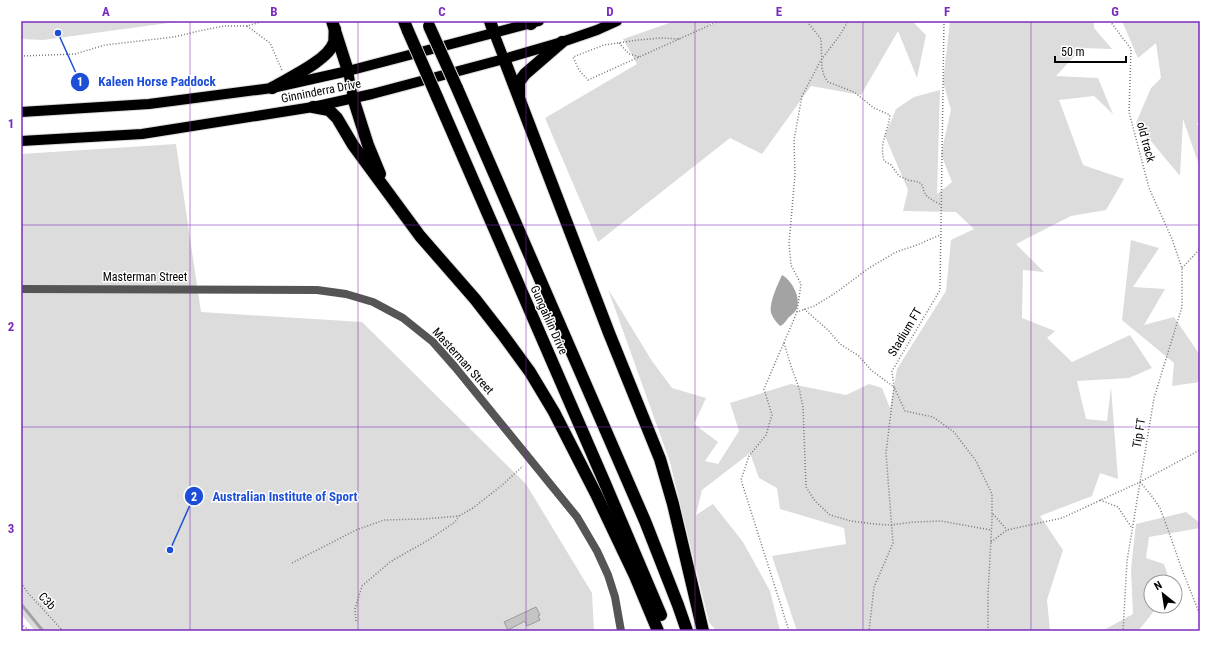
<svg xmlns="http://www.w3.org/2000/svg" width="1221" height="652" font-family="'Roboto Condensed',sans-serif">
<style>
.green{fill:#dcdcdc}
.water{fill:#a3a3a3}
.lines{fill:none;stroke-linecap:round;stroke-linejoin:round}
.stream{stroke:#a3a3a3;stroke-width:3}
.building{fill:#c4c4c4;stroke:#999}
.primary-casing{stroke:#dbdbdb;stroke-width:12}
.motorway-casing{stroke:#dbdbdb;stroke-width:14}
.path{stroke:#777;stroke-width:1.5;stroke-dasharray:1 2;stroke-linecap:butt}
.minor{stroke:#555;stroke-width:8}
.primary{stroke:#000;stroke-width:10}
.motorway{stroke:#000;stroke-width:12}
.motorway-bridge-casing{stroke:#dbdbdb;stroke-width:14;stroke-linecap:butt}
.motorway-bridge{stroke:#000;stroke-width:12}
.grid{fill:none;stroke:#7b2cbf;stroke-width:1;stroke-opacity:0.55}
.labels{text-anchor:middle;stroke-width:3;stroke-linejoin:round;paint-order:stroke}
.street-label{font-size:12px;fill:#000;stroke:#fff}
.leader{fill:none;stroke:#1d4ed8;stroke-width:1.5}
.callout-dot{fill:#1d4ed8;stroke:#fff;stroke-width:1.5}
.mark-label{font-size:12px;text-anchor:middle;font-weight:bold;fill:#fff}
.callout-label{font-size:13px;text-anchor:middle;font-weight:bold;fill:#1d4ed8;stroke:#fff;stroke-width:3;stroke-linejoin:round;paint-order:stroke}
.neatline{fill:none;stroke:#7b2cbf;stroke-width:1.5}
.grid-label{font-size:13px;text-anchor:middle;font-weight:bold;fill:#7b2cbf}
</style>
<rect width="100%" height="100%" fill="#fff"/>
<g class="green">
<path d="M21,21H183L43,40L21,39Z"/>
<path d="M675,21H714L708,26L722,21H912L926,35L917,78L898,31L861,95L811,86L762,154L730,138L598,242L545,118L637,64L623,39Z"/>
<path d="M950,21H1094V28L1112,49L1082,48L1056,76L1098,78L1113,114L1094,96L1059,100L1083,165L1124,179L1106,210L1071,216L1016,244L1044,272L1023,270L1022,318L1055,331L1047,338L1072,362L1130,335L1152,368L1129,378L1077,381L1086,419L1107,421L1111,387L1118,479L1100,473L1092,496L1040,516L1063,550L1047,600L1050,631H797L772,556L846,544L844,528L780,509L777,488L759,478L750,453L702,490L696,515L713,504L743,542L770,591L780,631H716L709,622L670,462L608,289L652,361L672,388L706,398L694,424L718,442L705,461L718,464L739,431L730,403L791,384L846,395L869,384L882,388L890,408L897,369L946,291L951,240L974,229L956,212L903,211L908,190L885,136L896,109L914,97L940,90L937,194L952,182L941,154L951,110L943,82Z"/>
<path d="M1122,21H1200V122L1196,124L1200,125V168L1183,119L1180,176L1136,123L1151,88L1161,78L1156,43L1138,58Z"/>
<path d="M176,144L201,312L362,322L526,484L592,593L594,631H35L21,614V154Z"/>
<path d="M1131,240L1159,248L1133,287L1165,289L1144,325L1174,317L1200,355V382L1172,386L1174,363L1122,320Z"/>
<path d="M1186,512L1200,523V528L1149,537L1146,558L1164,564L1170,582H1151V606H1158L1139,630L1140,631H1102L1133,614L1131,569L1136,524Z"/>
</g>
<path class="water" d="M782,275C791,280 801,296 797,308C796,311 792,315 789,317C786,320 785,324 780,326C776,322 773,318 771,313C769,302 778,284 782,275Z"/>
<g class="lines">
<path class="stream" d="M21,604L43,631"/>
</g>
<path class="building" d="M536,607L540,615L538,616L540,620L527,626L525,621L508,630L504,622Z"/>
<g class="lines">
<g class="primary-casing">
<g id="primary">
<path d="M494,33L504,59"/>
<path d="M348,71L353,98"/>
<path d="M21,112L149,104L272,88L348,71L539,21"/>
<path d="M21,141L142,134L313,107L372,94L504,59L562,42L597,30L617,21"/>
</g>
</g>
<g class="motorway-casing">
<g id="motorway">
<path d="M332,21L348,71"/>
<path d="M404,21L408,31"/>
<path d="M490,21L494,33"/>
<path d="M522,21L531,24"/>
<path d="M504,59L609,333L660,459L673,504L703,631"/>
<path d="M272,88C287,79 329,60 334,42C335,38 334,33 335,29"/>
<path d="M457,88L645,521L678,605L687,631"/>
<path d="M519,96V82L525,74L562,42"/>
<path d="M437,97L604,481L661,615"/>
<path d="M353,98L368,145L380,174"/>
<path d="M313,107L329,110L337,118L353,145L420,236L475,299L503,335L530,372L554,412L596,494L635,576L658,631"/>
</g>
</g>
<g class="path">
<path d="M809,21V24L821,39L822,68L824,76L828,82L854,92L874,108L890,115C888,133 879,142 884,161L891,165L899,176L908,180L919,182L923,186C923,197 933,200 941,205"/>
<path d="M944,21L940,290L892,371L894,387L905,411L933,417L954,432L976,461L992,494V520L988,594V631"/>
<path d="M1110,21L1131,49L1129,112L1149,188L1172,239L1182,268V307L1154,398L1127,561L1123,631"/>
<path d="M247,26L270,43L282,70"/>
<path d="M679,39L588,80L579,70L573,57L604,45L638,40L661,38L679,39L719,21"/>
<path d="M619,43L629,54L640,57"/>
<path d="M21,56L75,54L105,45L174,37L199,31L224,26H247L264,21"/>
<path d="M1182,268L1200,249"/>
<path d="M804,309L828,330L840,344L859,356L871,370L894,387L886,453L893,543L874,587L869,631"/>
<path d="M797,312L801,284L791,265L789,243L795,175L794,140L802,96L821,60L840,35L848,21"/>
<path d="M784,343L791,366L799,388L803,407L806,487L815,501L830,515L851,521L874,524L891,525L914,522L941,521L991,530"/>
<path d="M1140,482L1151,495L1160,508L1171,538L1181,567L1200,615"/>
<path d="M1100,500L1118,507L1132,528"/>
<path d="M993,514L1007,530"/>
<path d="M991,542L1007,530L1062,518L1140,482L1200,450"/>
<path d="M292,563L356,530L384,520L424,519L459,516L473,508L501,486L523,466"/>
<path d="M21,583L28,593L63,631"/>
<path d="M356,621L355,609L362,586L390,562L430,539L455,522L459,516"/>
<path d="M21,624L30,631"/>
<path d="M58,631L62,630"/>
<path d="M789,631L741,480L749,456L766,435L772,415L764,389L797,312L814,306L834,294L869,268L896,252L917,245L940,235"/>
</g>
<path class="minor" d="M21,289L317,290L346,294L373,302L403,318L433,342L455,367L577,517L597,551L608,575L615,597L621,631"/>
<use href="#primary" class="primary"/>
<use href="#motorway" class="motorway"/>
<g class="motorway-bridge-casing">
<g id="motorway-bridge">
<path d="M429,26L457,88"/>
<path d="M408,31L437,97"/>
</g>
</g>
<use href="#motorway-bridge" class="motorway-bridge"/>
</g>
<path class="grid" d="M190,21V631M358,21V631M526,21V631M695,21V631M863,21V631M1031,21V631M21,225H1200M21,427H1200"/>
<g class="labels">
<g class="street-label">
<text transform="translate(321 91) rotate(-11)" y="4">Ginninderra Drive</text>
<text transform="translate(1146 142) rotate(75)" y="4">old track</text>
<text x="145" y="281">Masterman Street</text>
<text transform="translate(549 320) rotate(66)" y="4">Gungahlin Drive</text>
<text transform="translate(905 332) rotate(-59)" y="4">Stadium FT</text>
<text transform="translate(463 361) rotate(48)" y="4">Masterman Street</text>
<text transform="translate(1139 433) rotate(-81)" y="4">Tip FT</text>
<text transform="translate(47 601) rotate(47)" y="4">C3b</text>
</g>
</g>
<path class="leader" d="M58 33L80 82M170 550L194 496"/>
<g class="callout-dot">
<circle cx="58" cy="33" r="4"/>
<circle cx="170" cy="550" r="4"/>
<circle cx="80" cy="82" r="10"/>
<circle cx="194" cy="496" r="10"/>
</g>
<g class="mark-label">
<text x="80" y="86">1</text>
<text x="194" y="501">2</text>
</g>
<g class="callout-label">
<text x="157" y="86">Kaleen Horse Paddock</text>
<text x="285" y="501">Australian Institute of Sport</text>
</g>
<rect width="1221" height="652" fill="none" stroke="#ffffff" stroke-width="44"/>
<g transform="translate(1163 594) rotate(330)"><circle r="19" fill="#ffffff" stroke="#999999"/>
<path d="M0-3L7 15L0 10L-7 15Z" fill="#000000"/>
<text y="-6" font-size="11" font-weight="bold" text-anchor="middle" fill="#000000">N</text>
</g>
<path d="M1055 56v6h71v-6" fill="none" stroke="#000000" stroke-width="2"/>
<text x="1061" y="56" font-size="12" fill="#000000" stroke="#ffffff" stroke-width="3" paint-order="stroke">50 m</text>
<rect x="22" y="22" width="1177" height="608" class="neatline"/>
<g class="grid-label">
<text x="106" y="16">A</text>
<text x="274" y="16">B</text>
<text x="442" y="16">C</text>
<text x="610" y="16">D</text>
<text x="779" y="16">E</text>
<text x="947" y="16">F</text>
<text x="1115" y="16">G</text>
<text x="11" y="128">1</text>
<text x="11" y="331">2</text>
<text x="11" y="533">3</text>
</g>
</svg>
